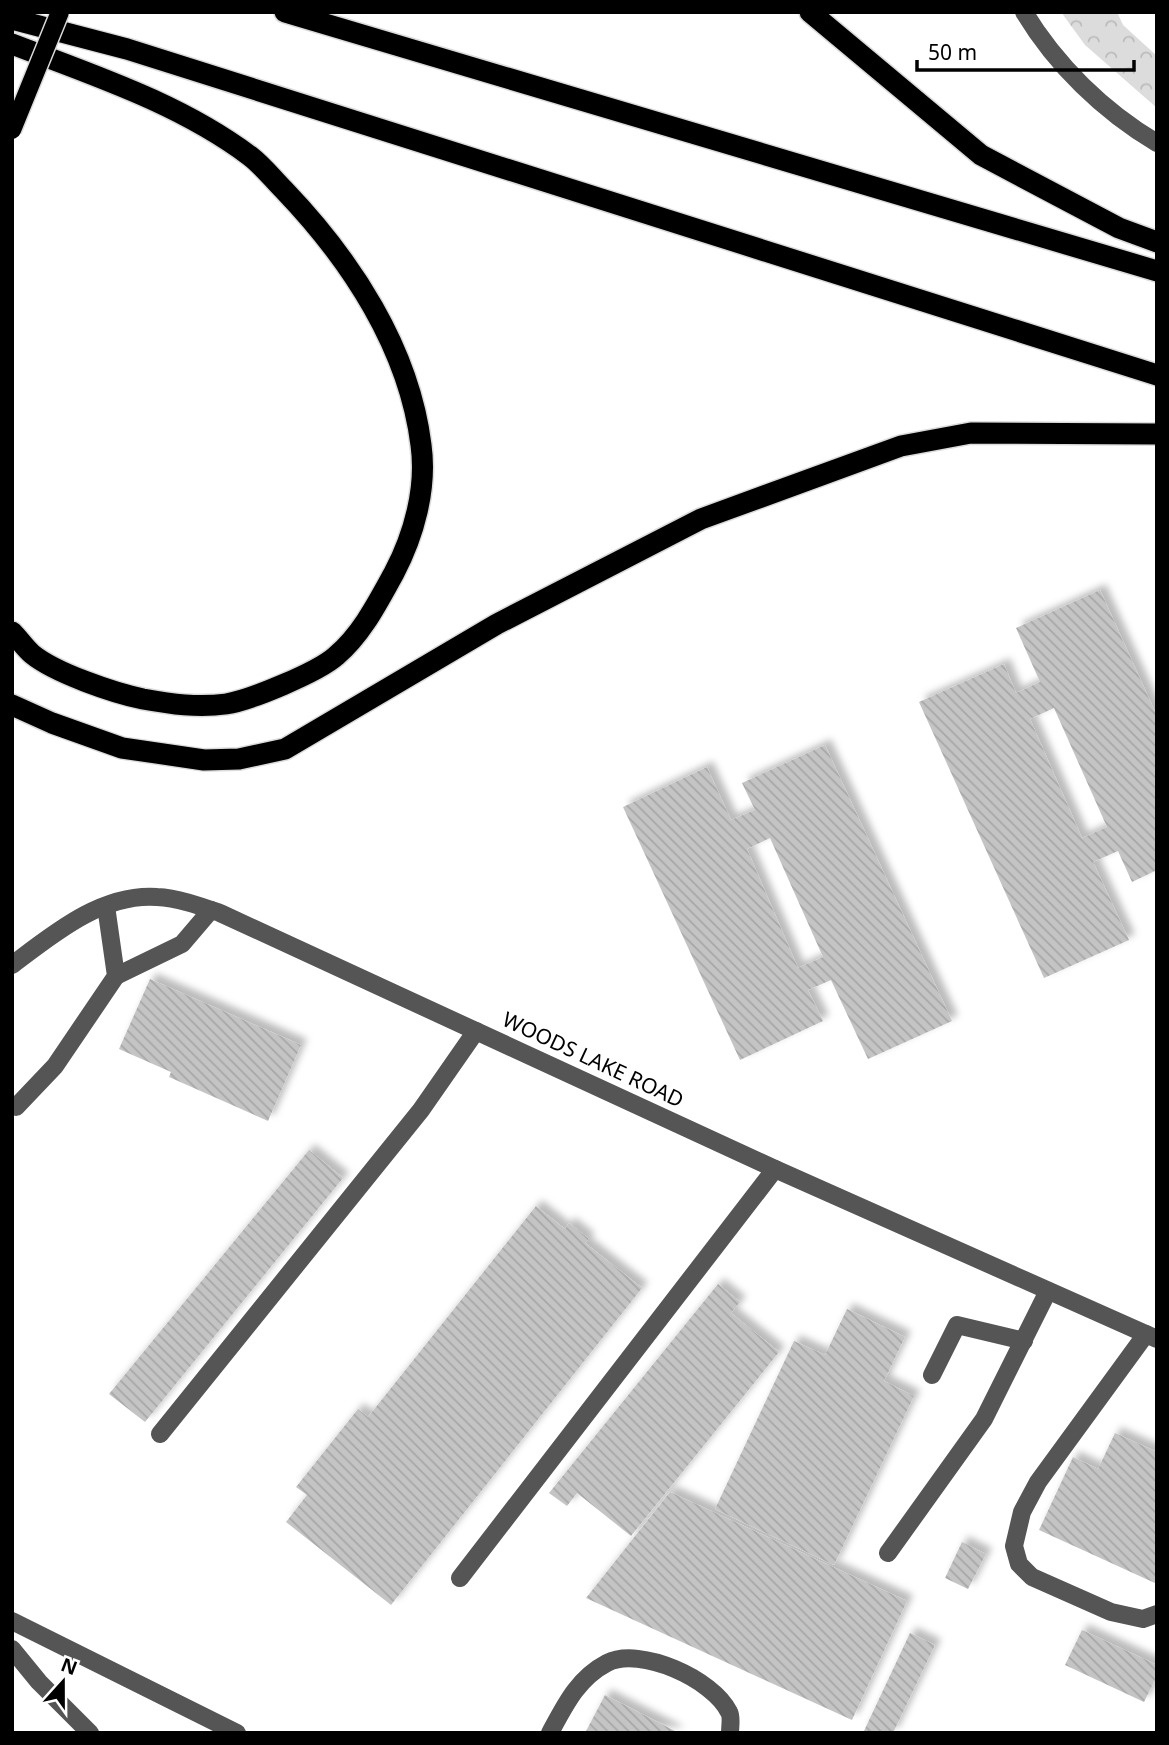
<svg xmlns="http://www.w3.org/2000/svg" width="1169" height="1745" font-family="'Noto Sans',sans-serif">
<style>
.forest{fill:url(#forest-crowns)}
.building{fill:url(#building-back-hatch);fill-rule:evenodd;filter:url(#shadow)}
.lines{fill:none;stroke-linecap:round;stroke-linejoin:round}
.highway-casing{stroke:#dbdbdb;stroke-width:24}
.minor{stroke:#555;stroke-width:18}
.highway{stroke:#000;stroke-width:21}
.major-bridge-casing{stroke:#dbdbdb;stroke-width:21;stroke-linecap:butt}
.major-bridge{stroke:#000;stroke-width:18}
.labels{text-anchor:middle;stroke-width:5;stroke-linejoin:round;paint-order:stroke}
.street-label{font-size:21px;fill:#000;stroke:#fff}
</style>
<defs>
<pattern id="forest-crowns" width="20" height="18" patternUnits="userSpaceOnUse" patternTransform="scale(1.75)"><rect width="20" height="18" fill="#dcdcdc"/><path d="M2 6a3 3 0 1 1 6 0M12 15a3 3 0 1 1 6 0" fill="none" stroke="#bbb"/></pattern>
<pattern id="building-back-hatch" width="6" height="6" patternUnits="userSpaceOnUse" patternTransform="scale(1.75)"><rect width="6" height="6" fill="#c4c4c4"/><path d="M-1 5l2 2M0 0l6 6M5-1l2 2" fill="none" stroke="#a7a7a7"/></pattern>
<filter id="shadow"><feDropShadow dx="6" dy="-6" stdDeviation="3.5" flood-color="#0004"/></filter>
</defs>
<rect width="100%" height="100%" fill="#fff"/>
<path class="forest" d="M1061,12H1117L1123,25L1157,56V108L1085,45Z"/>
<g class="building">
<path d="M1100,590L1157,716V870L1132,882L1118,851L1093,862L1129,940L1044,978L919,702L1004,664L1016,693L1040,682L1016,628ZM1054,708L1107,827L1082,838L1030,719Z"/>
<path d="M825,745L952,1021L868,1059L831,980L808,990L823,1021L740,1060L623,807L707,767L731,820L755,810L742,783ZM770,838L823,957L798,968L747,849Z"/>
<path d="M150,979L301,1045L268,1121L169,1077L171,1072L119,1049Z"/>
<path d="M309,1150L343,1178L145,1422L109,1394Z"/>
<path d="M536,1206L565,1229L569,1223L589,1239L585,1243L642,1288L391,1605L286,1522L307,1495L296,1487L358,1409L368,1417Z"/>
<path d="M718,1284L740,1302L731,1313L779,1352L631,1536L577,1493L567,1506L549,1493Z"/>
<path d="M847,1309L905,1337L884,1381L914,1396L834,1565L715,1509L794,1341L825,1355Z"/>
<path d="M1115,1433L1157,1452V1584L1039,1530L1073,1457L1098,1469Z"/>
<path d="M670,1492L907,1601L852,1720L586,1598Z"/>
<path d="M962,1542L986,1554L968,1589L945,1578Z"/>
<path d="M1082,1630L1157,1665V1676L1144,1702L1065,1665Z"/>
<path d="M910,1633L935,1645L893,1733H863Z"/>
<path d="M605,1695L679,1733H585Z"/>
</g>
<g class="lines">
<g class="highway-casing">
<g id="highway">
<path d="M285,12L1157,271"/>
<path d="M810,12L981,155L1119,228L1157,242"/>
<path d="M12,19L127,49L1157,375"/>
<path d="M12,44C95,76 179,103 250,156C263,166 273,179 284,190C351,260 409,348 421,445C427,488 414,535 394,573C378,602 362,634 336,656C318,672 251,700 226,704C198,708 171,704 143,699C114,693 55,673 32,654C25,648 19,639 12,632"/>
<path d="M12,705L52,723L122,748L204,760L239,759L285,749L497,624L701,519L901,446L971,433L1157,434"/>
</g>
</g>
<g class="minor">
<path d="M1024,12C1056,65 1103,111 1157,143"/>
<path d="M12,965C53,934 102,893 157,897C178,898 200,906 220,913L775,1169L1157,1339"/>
<path d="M116,976L182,944L211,910"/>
<path d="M16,1107L55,1066L116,976L106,906"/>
<path d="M1146,1334L1038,1482L1022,1512L1014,1546L1019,1564L1032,1577L1111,1612L1143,1619L1157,1614"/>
<path d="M932,1375L957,1325L1024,1341"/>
<path d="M160,1434L421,1110L476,1031"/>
<path d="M888,1553L984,1419L1048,1291"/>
<path d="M460,1578L775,1169"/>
<path d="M12,1621L237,1733"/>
<path d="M12,1649L39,1682L90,1733"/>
<path d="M550,1733C565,1705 578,1678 607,1663C640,1646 713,1679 729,1712C732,1717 730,1726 730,1733"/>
</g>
<use href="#highway" class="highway"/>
<g class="major-bridge-casing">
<path id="major-bridge" d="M12,130L60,12"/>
</g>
<use href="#major-bridge" class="major-bridge"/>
</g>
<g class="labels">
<g class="street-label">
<text transform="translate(593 1060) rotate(25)" y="7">WOODS LAKE ROAD</text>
</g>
</g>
<rect width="1169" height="1745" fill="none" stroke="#000000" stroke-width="28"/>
<g transform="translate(63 1682) rotate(21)" stroke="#ffffff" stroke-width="5" paint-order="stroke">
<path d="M0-5L12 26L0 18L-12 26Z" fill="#000000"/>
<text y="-10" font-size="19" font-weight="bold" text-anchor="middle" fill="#000000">N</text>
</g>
<path d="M917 60v10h217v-10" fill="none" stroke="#000000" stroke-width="3.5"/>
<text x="928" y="60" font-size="21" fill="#000000" stroke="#ffffff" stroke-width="5" paint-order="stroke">50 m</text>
</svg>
